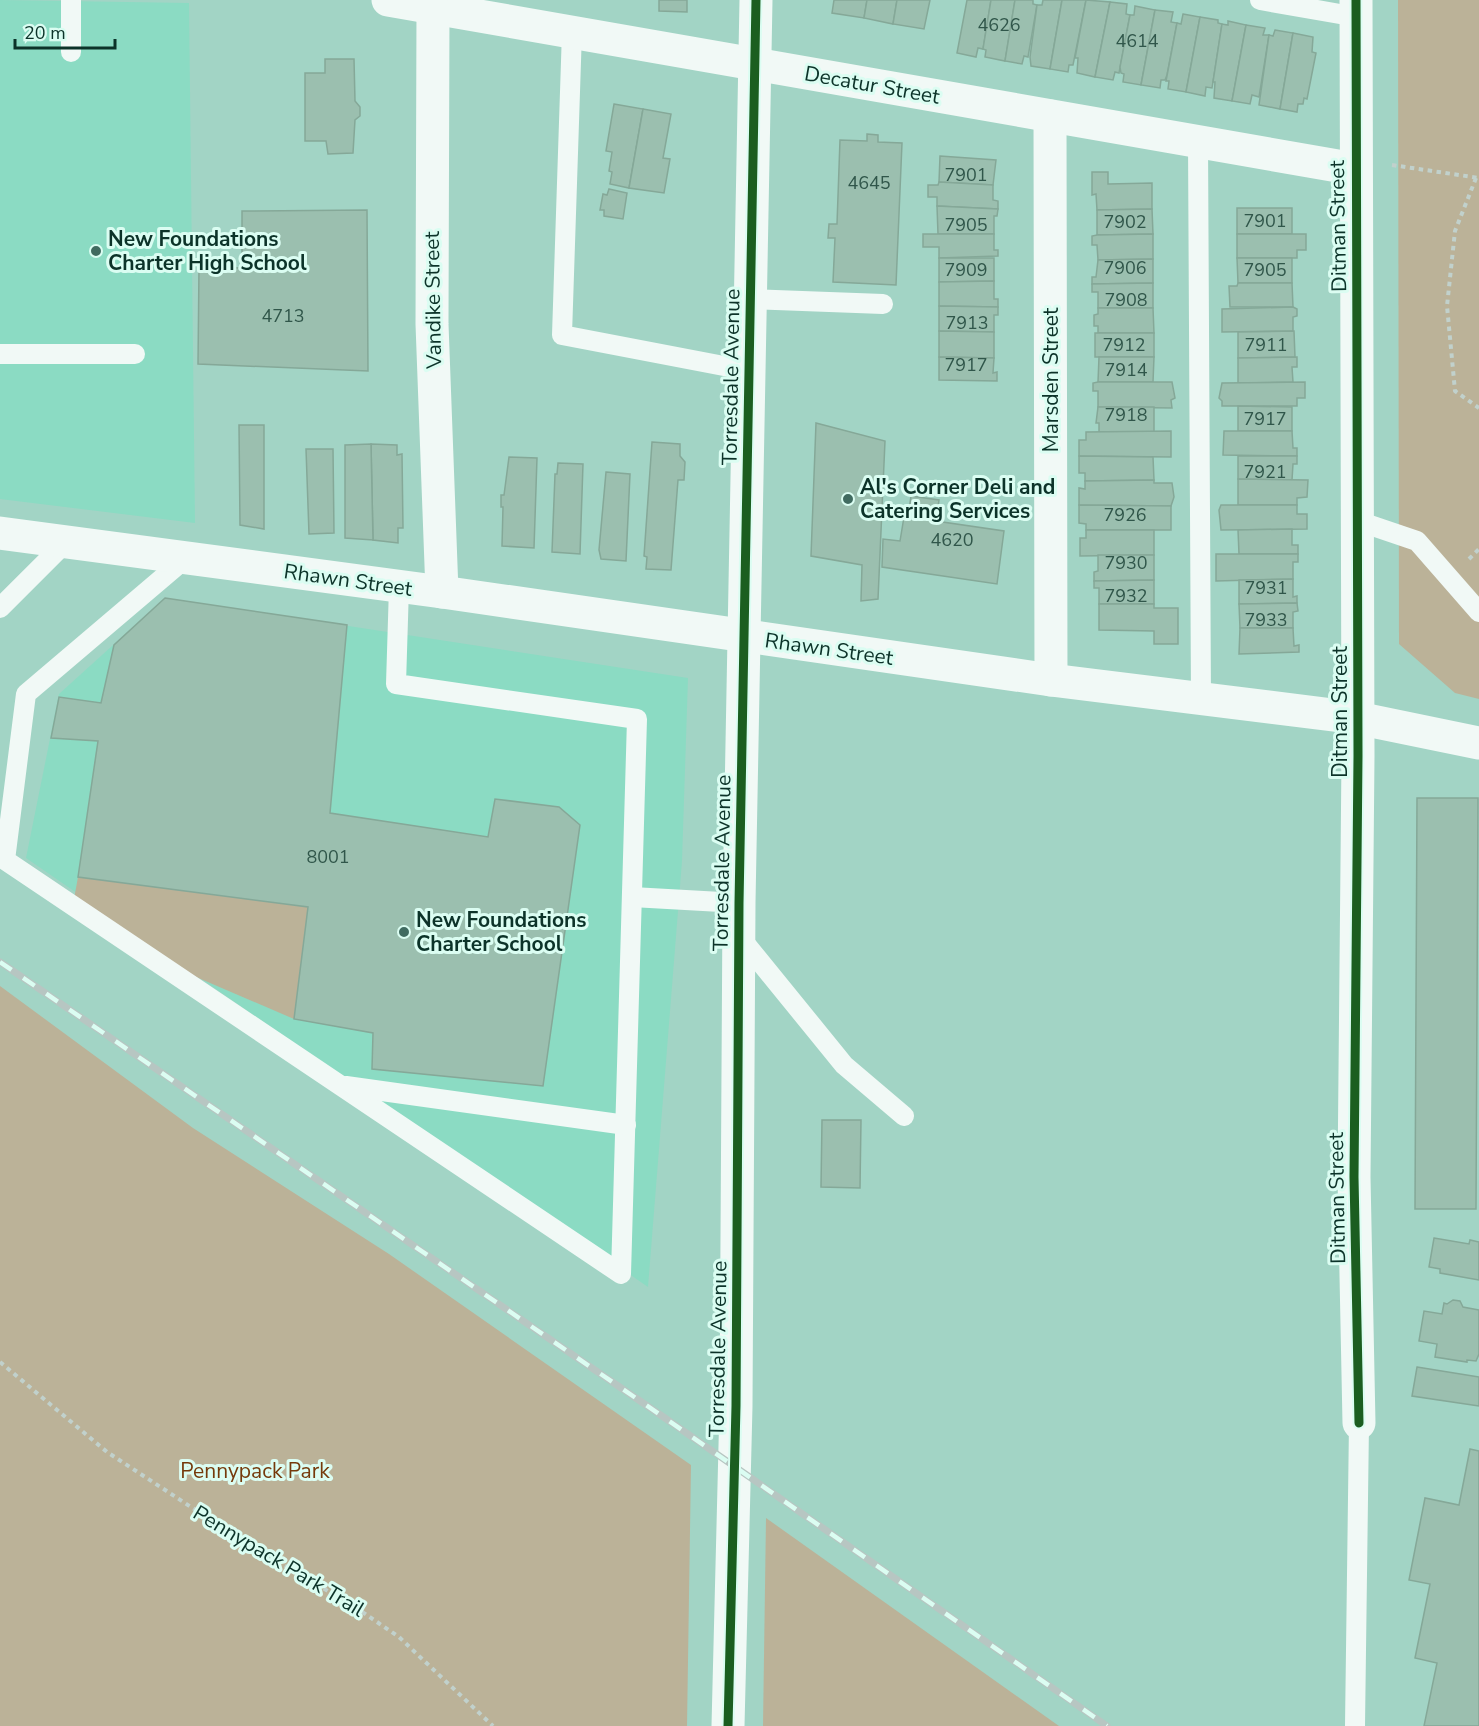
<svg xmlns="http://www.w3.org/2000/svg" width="1479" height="1726" font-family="'Nunito Sans',sans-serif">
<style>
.built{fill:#8bdbc3}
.green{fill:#bbb298}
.building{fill:#9bbfaf;stroke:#85a898;stroke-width:1.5}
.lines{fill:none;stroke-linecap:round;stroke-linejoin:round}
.path{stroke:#c1d1cc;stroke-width:4;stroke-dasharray:4.5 4.5;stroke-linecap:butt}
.lane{stroke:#f1f9f6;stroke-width:20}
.street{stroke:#f1f9f6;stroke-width:33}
.secondary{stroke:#f1f9f6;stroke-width:33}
.rail-casing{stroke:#b7c6c2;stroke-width:7}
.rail{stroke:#dbfdf2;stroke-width:4.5;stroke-dasharray:14;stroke-linecap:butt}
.cycleway-casing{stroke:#dbfdf2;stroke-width:13}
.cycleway{stroke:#1b5e20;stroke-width:9}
.poi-dot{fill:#406b60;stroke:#dbfdf2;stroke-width:2}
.labels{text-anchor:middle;stroke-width:6;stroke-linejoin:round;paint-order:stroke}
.number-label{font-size:18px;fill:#30564a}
.street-label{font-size:21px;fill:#0c3329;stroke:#dbfdf2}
.poi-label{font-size:21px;font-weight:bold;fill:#0c3329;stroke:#dbfdf2;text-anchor:start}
.park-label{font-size:21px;fill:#753a0b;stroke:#dbfdf2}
</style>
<rect width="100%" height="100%" fill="#a2d4c5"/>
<g class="built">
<path d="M0,0L189,3L195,523L0,499Z"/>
<path d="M165,598L688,678L682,861L648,1287L26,858L59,694Z"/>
</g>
<g class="green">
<path d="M1398,0H1479V699L1455,693L1399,644Z"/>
<path d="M78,877L308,907L294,1019L124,946L72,910Z"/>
<path d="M0,986L193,1128L389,1254L691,1465L687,1726H0Z"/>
<path d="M766,1518L1059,1726H763Z"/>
</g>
<g class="building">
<path d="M659,0H687V12L659,11Z"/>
<path d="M834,0H867L864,18L832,13Z"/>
<path d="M867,0H897L893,24L864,18Z"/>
<path d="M897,0H930L924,29L893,24Z"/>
<path d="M967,0H991L983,49L978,48L976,57L957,53Z"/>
<path d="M991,0H1015L1005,61L985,57L986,50L983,49Z"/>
<path d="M1015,0H1033V4L1037,5L1028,57L1024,56L1022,64L1005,61Z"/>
<path d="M1043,0H1062L1050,69L1031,66L1030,57L1037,5H1042Z"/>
<path d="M1062,0H1086L1073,65H1069L1068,72L1050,69Z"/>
<path d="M1086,0L1110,2L1095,77L1077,73L1078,58H1075Z"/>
<path d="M1110,2L1127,4L1126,14L1130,15L1119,73L1115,72L1113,80L1095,77Z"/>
<path d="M1135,6L1155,10L1141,85L1123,82L1124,74L1121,73L1120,67L1130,15H1134Z"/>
<path d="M1155,10L1173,12L1171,22L1177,23L1167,75L1165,80H1161L1160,88L1141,85Z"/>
<path d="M1183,14L1200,17L1186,92L1168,89L1169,81H1166L1177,23L1181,24Z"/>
<path d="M1200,17L1218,20V23L1222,24L1212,88L1206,87L1205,96L1186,92Z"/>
<path d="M1228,21L1246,25L1232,101L1214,98L1215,82H1213L1222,24L1228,25Z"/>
<path d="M1246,25L1265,28L1263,35H1269L1259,97L1252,95L1250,104L1232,101Z"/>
<path d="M1275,30L1293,33L1280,109L1259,105L1269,35L1273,36Z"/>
<path d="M1293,33L1313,37L1312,52L1316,53L1307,99L1304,98L1303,104H1298L1297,112L1280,109Z"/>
<path d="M325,59H354L355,101L360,107V116L355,120L353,153L328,154L326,141H305V73H325Z"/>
<path d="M614,104L643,109L629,188L610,184L612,172L609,171L612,152L606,151Z"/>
<path d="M643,109L671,114L663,158L670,159L664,193L629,188Z"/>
<path d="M867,134L878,135V142L902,143L896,285L833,282L835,238H828L829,224H837L840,140L867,141Z"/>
<path d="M940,156L996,160L993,185L939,182Z"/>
<path d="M1092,172H1108V184L1152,183V209L1097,210L1096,194L1092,195Z"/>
<path d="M939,182L993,185V200L998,201V209L937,206V197H928V185H938Z"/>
<path d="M609,189L627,193L623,219L604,216V210H600L603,194L607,195Z"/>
<path d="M937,206L998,209L997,216H994V234H938Z"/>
<rect x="1237" y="208" width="55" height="26"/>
<path d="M1152,209L1153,234L1097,235V210Z"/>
<path d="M367,210L368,371L198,364L199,267L242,268V211Z"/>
<path d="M923,234H994V250H998V256L939,258V247H923Z"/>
<path d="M1153,234V259L1098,260L1097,245H1092V236L1097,235Z"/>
<path d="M1237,234H1306V250H1297V258H1237Z"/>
<path d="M939,258H994V281L939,282Z"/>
<path d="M1237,258H1292V283H1238Z"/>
<path d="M1153,259V283L1092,284V277H1096L1098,260Z"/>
<path d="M994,281V299H998V307L939,306V282Z"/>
<path d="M1153,283V308H1098V292H1092V284Z"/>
<path d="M1238,283H1292L1293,307H1230L1229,286H1237Z"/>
<path d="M939,306L998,307V315H994V332L939,331Z"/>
<path d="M1293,307L1297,309V316L1293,317V331L1222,332V309Z"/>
<path d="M1098,308H1153L1154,333H1098V326H1094V315L1098,314Z"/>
<path d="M939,331L994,332V358L939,357Z"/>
<path d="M1294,331L1295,357L1238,358V332Z"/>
<rect x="1095" y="333" width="59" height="24"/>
<path d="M939,357L994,358L993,373L997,372V381L939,380Z"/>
<path d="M1099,357H1154L1153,382H1098Z"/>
<path d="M1297,357V367H1292L1293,382L1238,383V358Z"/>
<path d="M1098,382H1172L1175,398L1171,400L1172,408L1098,407V391H1093V383Z"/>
<path d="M1305,382V398H1297V406H1222V401L1219,398L1222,383Z"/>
<path d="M1238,406L1292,407V431H1238Z"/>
<path d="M1098,407H1154V432H1099V423H1096Z"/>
<path d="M816,423L885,441L878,599L861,601L862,565L811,556Z"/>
<path d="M239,425H264V529L240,525Z"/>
<path d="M1171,431V457L1079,456V440H1086V432Z"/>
<path d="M1224,431H1292L1293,448H1297V456L1223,455Z"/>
<path d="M652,442L680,444V456L685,462L684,480H678L671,570L646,569L647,557L644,556Z"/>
<path d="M371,444L397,445V455L402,454L403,528H398V543L373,540Z"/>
<path d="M371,444L373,540L345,538V445Z"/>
<path d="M306,449H333L334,533L309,534Z"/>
<path d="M1079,456L1153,457L1154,480L1085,481V473H1079Z"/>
<path d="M1238,456H1297V464H1293L1292,480L1238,479Z"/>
<path d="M509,457L537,458L534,548L502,546L503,507H501V495H504Z"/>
<path d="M558,463L583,464L580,554L552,552L555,474H557Z"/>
<path d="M606,472L630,474L626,561L601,559L599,550Z"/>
<path d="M1238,479L1308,480L1307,497L1297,498V505H1238Z"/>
<path d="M1154,480V483H1172L1174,497L1171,506L1079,505V488L1085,489V481Z"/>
<path d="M911,496L939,500L936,521L1004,531L997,584L882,567L883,539L900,541L904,517H908Z"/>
<path d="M1079,505L1171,506V530H1086V524L1079,523Z"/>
<path d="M1221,505H1297V514H1307V529L1221,530L1219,510Z"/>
<path d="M1292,529V545H1298V554H1239L1238,530Z"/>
<path d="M1086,530H1154V555L1080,556V538H1086Z"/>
<path d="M1216,554H1298V562H1293V579L1216,581Z"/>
<path d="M1098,555H1154V580L1094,581V572L1098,571Z"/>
<path d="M1293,579V597L1297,596V603L1239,604V580Z"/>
<path d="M1154,580V604H1099V588H1094V581Z"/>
<path d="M165,598L347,625L330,813L488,837L495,799L559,807L580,825L543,1086L372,1069L373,1033L294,1019L308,907L78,877L98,741L51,738L59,697L101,703L114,645Z"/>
<path d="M1297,603L1298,611L1293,612V628H1240L1239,604Z"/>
<path d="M1099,604H1154V608H1178V644H1154V631L1099,630Z"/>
<path d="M1240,628H1293L1294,646L1299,645V652L1239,654Z"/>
<path d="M1417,798H1478L1476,1209H1415Z"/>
<path d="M822,1120H861L860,1188L821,1187Z"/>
<path d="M1434,1238L1469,1244L1470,1240L1479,1242V1280L1440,1273V1269L1429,1267Z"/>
<path d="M1453,1300L1460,1301L1463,1307L1479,1310V1354L1476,1361L1467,1360V1362L1435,1357L1437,1344L1419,1341L1424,1311L1442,1314L1444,1303L1447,1304Z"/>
<path d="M1417,1367L1479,1377V1406L1412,1396Z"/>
<path d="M1470,1449L1479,1451V1726H1424L1437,1663L1415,1658L1430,1584L1409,1580L1425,1498L1459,1505Z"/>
</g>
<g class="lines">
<g class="path">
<path d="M1392,165L1479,178"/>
<path d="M1476,178L1455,231L1447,306L1455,391L1479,408"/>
<path d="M1469,559L1479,549"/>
<path d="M0,1362L107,1452L246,1543L355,1607L399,1637L493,1726"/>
</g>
<g class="lane">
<path d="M71,0V52"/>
<path d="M1260,0L1357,17"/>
<path d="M572,31L562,335L750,371"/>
<path d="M1198,142L1201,699"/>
<path d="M751,299L883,304"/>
<path d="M0,354H135"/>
<path d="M1358,521L1417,541L1479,612"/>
<path d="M186,558L26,694L5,860L621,1274L637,719L396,684L399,587"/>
<path d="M0,608L66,542"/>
<path d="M632,897L739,903"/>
<path d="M740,937L844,1065L904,1116"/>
<path d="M346,1086L626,1125"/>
<path d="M1355,1726L1359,1423"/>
</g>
<g class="street">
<path d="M388,0L1355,169"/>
<path d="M1356,0L1358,756L1354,1177L1359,1423"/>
<path d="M433,8L432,324L442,592"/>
<path d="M1050,116L1051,680"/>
</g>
<g class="secondary">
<path d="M0,533L442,592L1051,680L1357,718L1479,743"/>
<path d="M728,1726L736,1406L739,903L756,0"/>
</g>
<g class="rail-casing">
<path id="rail" d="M0,962L662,1416L1107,1726"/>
</g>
<use href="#rail" class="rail"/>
<g class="cycleway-casing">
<g id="cycleway">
<path d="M1356,0L1358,756L1354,1177L1359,1423"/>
<path d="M728,1726L736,1406L739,903L756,0"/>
</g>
</g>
<use href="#cycleway" class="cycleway"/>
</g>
<g class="poi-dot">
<circle cx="96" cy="251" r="6"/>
<circle cx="848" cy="499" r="6"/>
<circle cx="404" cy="932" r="6"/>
</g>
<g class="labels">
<g class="number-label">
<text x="999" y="31">4626</text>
<text x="1137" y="47">4614</text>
<text x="966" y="181">7901</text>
<text x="869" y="189">4645</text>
<text x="1265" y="227">7901</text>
<text x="1125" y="228">7902</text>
<text x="966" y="231">7905</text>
<text x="1125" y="274">7906</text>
<text x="966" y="276">7909</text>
<text x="1265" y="276">7905</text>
<text x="1126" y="306">7908</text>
<text x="283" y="322">4713</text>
<text x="967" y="329">7913</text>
<text x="1124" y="351">7912</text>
<text x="1266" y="351">7911</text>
<text x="966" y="371">7917</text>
<text x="1126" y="376">7914</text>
<text x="1126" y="421">7918</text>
<text x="1265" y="425">7917</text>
<text x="1265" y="478">7921</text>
<text x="1125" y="521">7926</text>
<text x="952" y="546">4620</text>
<text x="1126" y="569">7930</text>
<text x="1266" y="594">7931</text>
<text x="1126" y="602">7932</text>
<text x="1266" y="626">7933</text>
<text x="328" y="863">8001</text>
</g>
<g class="street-label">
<text transform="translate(872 85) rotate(10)" y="7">Decatur Street</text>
<text transform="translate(1338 226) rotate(-91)" y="7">Ditman Street</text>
<text transform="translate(433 300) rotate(-91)" y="7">Vandike Street</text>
<text transform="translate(731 377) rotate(-89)" y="7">Torresdale Avenue</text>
<text transform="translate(1051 380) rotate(-90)" y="7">Marsden Street</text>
<text transform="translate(348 580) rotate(8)" y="7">Rhawn Street</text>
<text transform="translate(829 649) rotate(8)" y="7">Rhawn Street</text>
<text transform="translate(1340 712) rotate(-90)" y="7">Ditman Street</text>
<text transform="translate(722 863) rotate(-89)" y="7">Torresdale Avenue</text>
<text transform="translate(1337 1198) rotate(-91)" y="7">Ditman Street</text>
<text transform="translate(718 1349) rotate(-89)" y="7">Torresdale Avenue</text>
<text transform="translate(279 1561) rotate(31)" y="7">Pennypack Park Trail</text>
</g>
<g class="poi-label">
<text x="108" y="246">New Foundations<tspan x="108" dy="24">Charter High School</tspan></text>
<text x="860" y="494">Al's Corner Deli and<tspan x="860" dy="24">Catering Services</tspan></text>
<text x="416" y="927">New Foundations<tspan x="416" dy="24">Charter School</tspan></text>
</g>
<g class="park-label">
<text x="255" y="1478">Pennypack Park</text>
</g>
</g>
<path d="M15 39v9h100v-9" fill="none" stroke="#0c3329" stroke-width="3"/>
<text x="24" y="39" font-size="18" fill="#0c3329" stroke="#dbfdf2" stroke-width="4.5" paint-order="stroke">20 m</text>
</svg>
